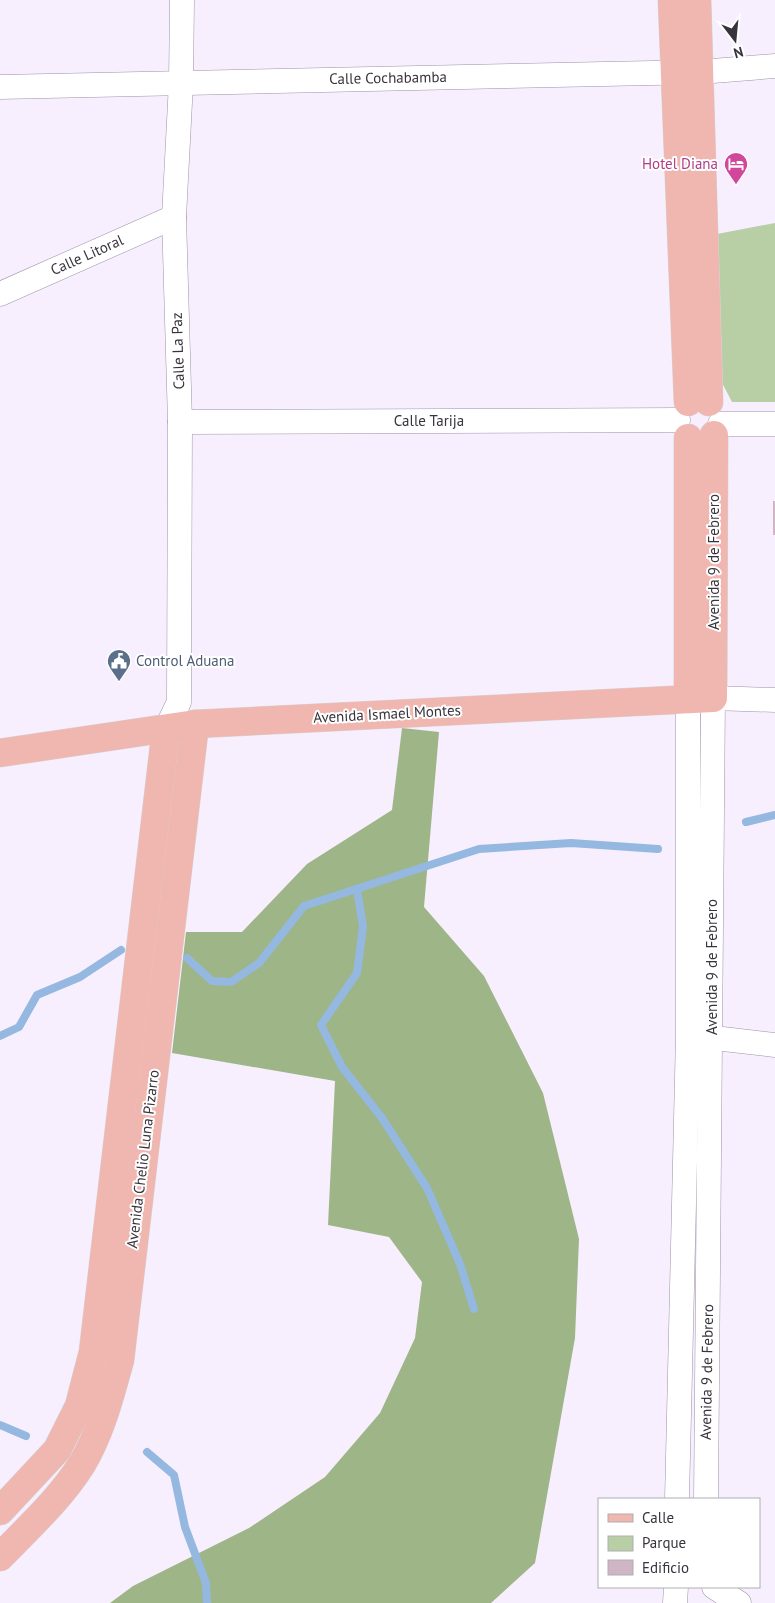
<svg xmlns="http://www.w3.org/2000/svg" width="775" height="1603" font-family="'PT Sans',sans-serif">
<style>
.green{fill:#b8cea4}
.forest{fill:#9eb587}
.lines{fill:none;stroke-linecap:round;stroke-linejoin:round}
.stream{stroke:#95b8e0;stroke-width:8}
.building{fill:#d0b6c4}
.minor-casing{stroke:#9e92a8;stroke-width:25}
.major-casing{stroke:#d7d6d8;stroke-width:29}
.minor{stroke:#fff;stroke-width:24}
.major{stroke:#f0b6b0;stroke-width:28}
.labels{text-anchor:middle;stroke-width:4;stroke-linejoin:round;paint-order:stroke}
.street-label{font-size:15px;fill:#38333c;stroke:#fff}
.hotel-label{font-size:15px;fill:#b23c85;stroke:#fff;text-anchor:end}
.service-label{font-size:15px;fill:#4e5e75;stroke:#fff;text-anchor:start}
</style>
<rect width="100%" height="100%" fill="#f7effe"/>
<path class="green" d="M775,223V402H732L720,379L717,234Z"/>
<path class="forest" d="M402,728L439,732L424,907L484,976L543,1093L579,1239L575,1338L535,1563L491,1603H110L133,1586L249,1528L325,1477L380,1413L415,1338L422,1282L389,1237L328,1225L335,1081L172,1053L186,932H242L307,864L392,810Z"/>
<g class="lines">
<g class="stream">
<path d="M746,822L775,815"/>
<path d="M357,889L363,927L357,973L321,1025L342,1067L382,1118L427,1188L460,1264L474,1309"/>
<path d="M187,958L212,981L231,982L259,963L304,906L479,849L571,843L658,849"/>
<path d="M0,1036L19,1027L37,995L80,977L121,950"/>
<path d="M0,1425L26,1436"/>
<path d="M147,1452L174,1475L185,1527L206,1583L207,1603"/>
</g>
</g>
<rect class="building" x="773" y="501" width="2" height="34"/>
<g class="lines">
<g class="minor-casing">
<g id="minor">
<path d="M0,87L700,72L775,66"/>
<path d="M0,294L174,217"/>
<path d="M180,422L678,420"/>
<path d="M720,424H775"/>
<path d="M166,729L179,702L180,422L174,217L181,83L182,0"/>
<path d="M697,1036L775,1045"/>
<path d="M677,1499L688,1035V699"/>
<path d="M706,1499L713,698L775,700"/>
<path d="M714,1587L739,1603"/>
<path d="M675,1603L676,1587"/>
</g>
</g>
<g class="major-casing">
<g id="major">
<path d="M672,0L688,402"/>
<path d="M697,0L709,402"/>
<path d="M688,699V438"/>
<path d="M0,753L195,724L713,698L714,435"/>
<path d="M0,1511L57,1450L79,1406L93,1352L166,729"/>
<path d="M0,1557C28,1528 60,1499 82,1464C101,1432 110,1396 120,1360L195,724"/>
</g>
</g>
<use href="#minor" class="minor"/>
<use href="#major" class="major"/>
</g>
<defs>
<g id="hotel-pin" transform="scale(1.25)"><path d="M0 17L-7.5 6A9.5 9.5 0 1 1 7.5 6Z" fill="#d1479c" stroke="#fff"/><path d="M-6-4.5h1.5V1H6V5H4.5V3h-9V5H-6ZM-4 0a1.8 1.8 0 1 1 3.6 0ZM.5 0V-2.5h3Q6-2.5 6 0Z" fill="#fff"/></g>
<g id="civic-pin" transform="scale(1.25)"><path d="M0 17L-7.5 6A9.5 9.5 0 1 1 7.5 6Z" fill="#5c6f8a" stroke="#fff"/><path d="M-.6-6.5H3V-4.5H.6V-3L4-1V1h2V6H-6V1h2V-1L-.6-3ZM-1.2 2.5V6h2.4V2.5Z" fill="#fff"/></g>
</defs>
<g fill-rule="evenodd">
<use href="#hotel-pin" x="736" y="164"/>
<use href="#civic-pin" x="119" y="661"/>
</g>
<g class="labels">
<g class="street-label">
<text transform="translate(388 78) rotate(-1)" y="5">Calle Cochabamba</text>
<text transform="translate(87 255) rotate(-24)" y="5">Calle Litoral</text>
<text transform="translate(178 351) rotate(-92)" y="5">Calle La Paz</text>
<text x="429" y="426">Calle Tarija</text>
<text transform="translate(714 562) rotate(-90)" y="5">Avenida 9 de Febrero</text>
<text transform="translate(387 714) rotate(-3)" y="5">Avenida Ismael Montes</text>
<text transform="translate(712 967) rotate(-90)" y="5">Avenida 9 de Febrero</text>
<text transform="translate(143 1159) rotate(-83)" y="5">Avenida Chelio Luna Pizarro</text>
<text transform="translate(707 1372) rotate(-89)" y="5">Avenida 9 de Febrero</text>
</g>
<g class="hotel-label">
<text x="718" y="169">Hotel Diana</text>
</g>
<g class="service-label">
<text x="136" y="666">Control Aduana</text>
</g>
</g>
<rect x="598" y="1498" width="162" height="90" fill="#ffffff" stroke="#afadb1"/>
<rect x="608" y="1514" width="25" height="8" fill="#f0b6b0" stroke="#afadb1"/>
<text x="642" y="1523" font-size="15" fill="#38333c">Calle</text>
<rect x="608" y="1536" width="25" height="15" fill="#b8cea4" stroke="#afadb1"/>
<text x="642" y="1548" font-size="15" fill="#38333c">Parque</text>
<rect x="608" y="1560" width="25" height="15" fill="#d0b6c4" stroke="#afadb1"/>
<text x="642" y="1573" font-size="15" fill="#38333c">Edificio</text>
<g transform="translate(735 40) rotate(164)" stroke="#ffffff" stroke-width="4" paint-order="stroke">
<path d="M0-4L9 19L0 12L-9 19Z" fill="#38333c"/>
<text y="-8" font-size="14" font-weight="bold" text-anchor="middle" fill="#38333c">N</text>
</g>
</svg>
